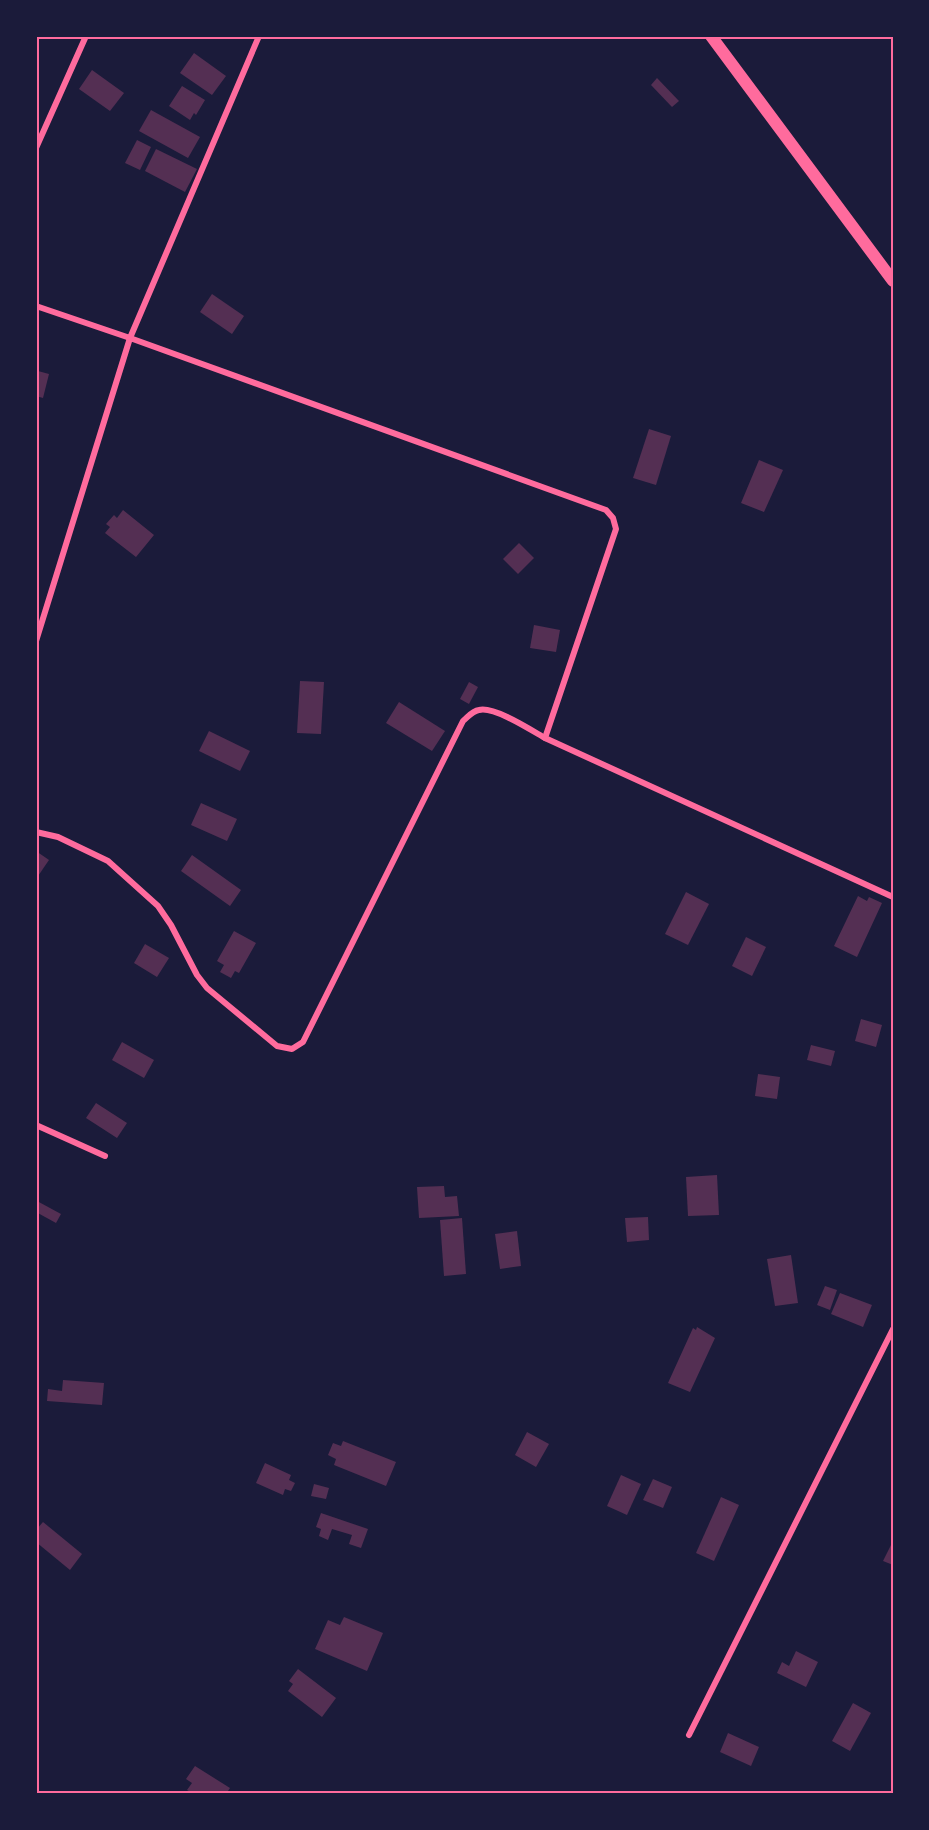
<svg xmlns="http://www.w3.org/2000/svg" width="929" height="1830" font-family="'PT Sans Narrow',sans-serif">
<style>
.building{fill:#542f53}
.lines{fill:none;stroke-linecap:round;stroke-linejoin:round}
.minor{stroke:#ff6b9d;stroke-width:6}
.secondary{stroke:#ff6b9d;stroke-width:12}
.neatline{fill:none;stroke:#ff6b9d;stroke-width:2}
</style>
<rect width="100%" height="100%" fill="#1b1b3a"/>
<g class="building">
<path d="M194,53L226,76L212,95L180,73Z"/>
<path d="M92,70L124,93L110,111L79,89Z"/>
<path d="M657,78L679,101L672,107L651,85Z"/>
<path d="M182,86L205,100L196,115L194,113L190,120L169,106Z"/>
<path d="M151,110L200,137L188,158L139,131Z"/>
<path d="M137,140L151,147L140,170L125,163Z"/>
<path d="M156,149L197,169L185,192L145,171Z"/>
<path d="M212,294L244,316L232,334L200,312Z"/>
<path d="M38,371L49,374L43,398L36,396Z"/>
<path d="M649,429L671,436L656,485L633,478Z"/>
<path d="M759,460L783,470L764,512L741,503Z"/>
<path d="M123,510L154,535L136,557L105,533L110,527L106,524L114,515L117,518Z"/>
<path d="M519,543L534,558L518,574L503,559Z"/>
<path d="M534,625L560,630L556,652L530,648Z"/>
<path d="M300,681L324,682L321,734L297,733Z"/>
<path d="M469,682L478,687L469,704L460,699Z"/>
<path d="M399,702L445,731L432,751L386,723Z"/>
<path d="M209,731L250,751L240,771L199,751Z"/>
<path d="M201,803L237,819L227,841L191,825Z"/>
<path d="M36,851L49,860L36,879Z"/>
<path d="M192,855L241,890L230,906L181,871Z"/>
<path d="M686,892L709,904L688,945L665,934Z"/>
<path d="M858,896L867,901L869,897L882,903L857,957L834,946Z"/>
<path d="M234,931L256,943L239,973L235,971L231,978L220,972L224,965L217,961Z"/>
<path d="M746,937L766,947L752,976L732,966Z"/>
<path d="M145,944L169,958L157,977L134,963Z"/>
<path d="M861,1019L882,1025L876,1047L855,1041Z"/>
<path d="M122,1042L154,1060L144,1078L112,1060Z"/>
<path d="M811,1045L835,1051L831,1066L807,1060Z"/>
<path d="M758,1074L780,1077L777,1099L755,1096Z"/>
<path d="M96,1103L127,1123L117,1138L86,1118Z"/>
<path d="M717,1175L719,1215L688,1216L686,1177Z"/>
<path d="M444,1186L445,1197L457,1196L459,1216L419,1218L417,1187Z"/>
<path d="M37,1201L61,1214L56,1223L36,1212Z"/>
<path d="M648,1217L649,1240L627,1242L625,1218Z"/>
<path d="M462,1218L466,1274L444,1276L440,1220Z"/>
<path d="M517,1231L521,1266L500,1269L495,1234Z"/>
<path d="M791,1255L798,1303L775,1306L767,1259Z"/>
<path d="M825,1286L837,1290L830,1310L817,1305Z"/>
<path d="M840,1293L872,1305L863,1327L831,1314Z"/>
<path d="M697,1327L715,1338L690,1392L668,1383L693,1328L696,1330Z"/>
<path d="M63,1380L104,1383L102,1405L47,1401L48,1389L62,1391Z"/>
<path d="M527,1432L549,1444L536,1467L515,1455Z"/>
<path d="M343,1441L396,1462L386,1486L334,1465L336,1459L328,1455L333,1443L341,1446Z"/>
<path d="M265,1463L291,1475L289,1480L295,1483L291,1491L285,1489L283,1495L256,1483Z"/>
<path d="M621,1475L641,1484L627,1515L607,1506Z"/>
<path d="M653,1479L672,1487L663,1508L643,1500Z"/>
<path d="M314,1484L329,1488L326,1499L311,1496Z"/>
<path d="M721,1497L739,1505L714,1561L696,1553Z"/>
<path d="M321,1513L368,1529L361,1548L349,1544L352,1535L332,1529L328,1540L319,1536L321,1529L316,1527Z"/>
<path d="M43,1522L82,1554L70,1570L36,1542V1530Z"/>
<path d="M893,1541V1565L883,1561Z"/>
<path d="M344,1617L383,1633L367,1671L315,1649L328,1620L340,1625Z"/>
<path d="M796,1651L818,1662L806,1687L777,1673L782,1662L789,1666Z"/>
<path d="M298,1669L336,1698L322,1717L288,1691L293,1684L289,1681Z"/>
<path d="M853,1703L871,1713L850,1751L832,1741Z"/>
<path d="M728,1733L759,1747L751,1766L720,1752Z"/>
<path d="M195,1766L230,1788L226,1794H194L187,1790L192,1783L186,1779Z"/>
</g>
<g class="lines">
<g class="minor">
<path d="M36,148L86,36"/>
<path d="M36,306L130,338L259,36"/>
<path d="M36,641L130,338L606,510L613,518L616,529L545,738L893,897"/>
<path d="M36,832L58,837L108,861L158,906L171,925L197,975L207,988L277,1046L292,1049L303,1042L463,721C468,717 472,711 479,710C494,706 531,730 545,738"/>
<path d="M36,1125L105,1156"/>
<path d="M689,1735L893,1329"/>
</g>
<path class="secondary" d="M711,36L893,281"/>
</g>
<rect width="929" height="1830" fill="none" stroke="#1b1b3a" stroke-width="75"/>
<rect x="38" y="38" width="854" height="1754" class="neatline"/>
</svg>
